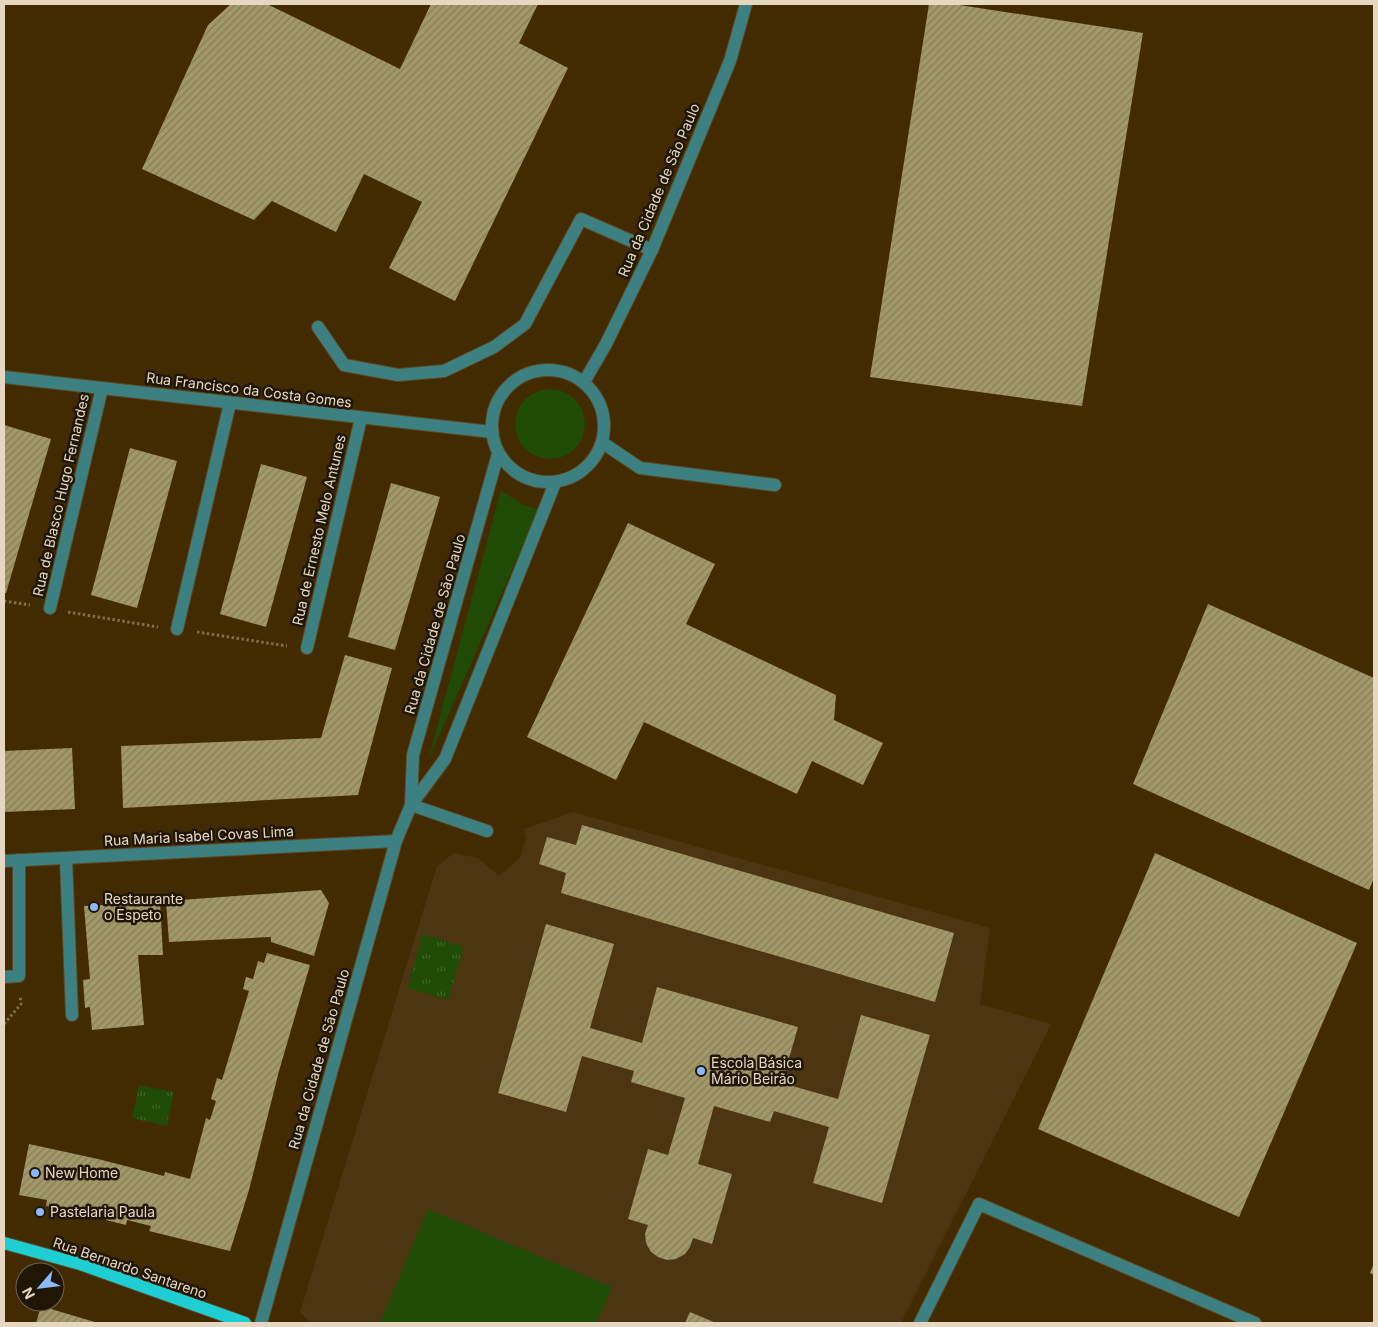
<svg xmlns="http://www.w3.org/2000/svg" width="1378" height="1327" font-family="Inter,sans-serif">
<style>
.built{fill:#4c3611}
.green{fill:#1f4b06}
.park{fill:url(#park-tufts)}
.building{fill:url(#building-hatch)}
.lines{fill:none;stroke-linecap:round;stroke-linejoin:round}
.minor-casing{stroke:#5c471f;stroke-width:14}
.major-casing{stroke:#5c471f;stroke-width:14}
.path{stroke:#816d4b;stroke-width:3;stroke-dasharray:2.5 2.5;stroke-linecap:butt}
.minor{stroke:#3d8081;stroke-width:12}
.major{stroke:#1fced3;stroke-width:12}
.poi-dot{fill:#8bb9fc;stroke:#201606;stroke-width:2}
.labels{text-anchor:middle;stroke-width:5;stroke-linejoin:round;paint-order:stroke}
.street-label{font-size:14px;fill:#e6d7c2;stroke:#201606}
.poi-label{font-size:14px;fill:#e6d7c2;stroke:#201606;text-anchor:start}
</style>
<defs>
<pattern id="park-tufts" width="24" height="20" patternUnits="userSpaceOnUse" patternTransform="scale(1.25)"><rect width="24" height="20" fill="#1f4b06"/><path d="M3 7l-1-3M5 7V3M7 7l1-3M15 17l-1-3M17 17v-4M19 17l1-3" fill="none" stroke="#406429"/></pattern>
<pattern id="building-hatch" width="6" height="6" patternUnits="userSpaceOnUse" patternTransform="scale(1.25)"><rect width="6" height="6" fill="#a29868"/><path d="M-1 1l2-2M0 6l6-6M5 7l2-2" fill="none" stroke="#867e5a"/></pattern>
</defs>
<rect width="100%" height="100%" fill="#422b00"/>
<path class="built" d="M573,812L990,928L980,1004L1051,1024L901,1323H314L308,1320L300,1312L437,866L454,853L478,858L499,876L519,859L526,840L524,829Z"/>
<g class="green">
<circle cx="550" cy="424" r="35"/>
<path d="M501,490L523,505L539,509L428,761Z"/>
<path d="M428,1209L612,1287L597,1323H380Z"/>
</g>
<g class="park">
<path d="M423,934L464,947L448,1000L407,988Z"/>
<path d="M139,1085L174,1092L167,1126L132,1118Z"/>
</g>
<g class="building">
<path d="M231,4H267L400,69L431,4H538L519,43L568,68L455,301L389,268L422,202L364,174L336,232L272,201L254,220L142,169L208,25Z"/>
<path d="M929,4H953L1143,33L1082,406L870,377Z"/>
<path d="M4,425L51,439L6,593H4Z"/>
<path d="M130,448L177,461L137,608L91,595Z"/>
<path d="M261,464L307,477L266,627L220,614Z"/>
<path d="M391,483L440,497L395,650L348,637Z"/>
<path d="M628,523L715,564L686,624L836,695L834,720L883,743L863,785L812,761L797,794L644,722L616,780L527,737Z"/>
<path d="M1208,604L1374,678V878L1369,890L1133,784Z"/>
<path d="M345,655L392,668L358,795L123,808L121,746L321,738Z"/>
<path d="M72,748L75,809L4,812V751Z"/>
<path d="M582,825L954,933L935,1002L561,893L566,873L539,864L547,837L576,845Z"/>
<path d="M1155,853L1357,943L1239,1217L1038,1129Z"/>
<path d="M321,890L329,903L314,956L271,942V937L169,942L166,901Z"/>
<path d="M160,902L163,955H138L144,1025L92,1030L90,1007L85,1008L83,980L90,979L84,906Z"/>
<path d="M546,924L614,944L590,1028L642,1043L657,987L798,1027L782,1083L838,1099L861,1015L930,1035L882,1203L813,1183L829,1127L774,1111L770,1122L714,1106L698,1164L732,1174L712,1244L693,1238L690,1247L685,1254L676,1259L667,1260L658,1257L651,1252L646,1243L645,1234L648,1225L628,1219L648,1149L668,1155L685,1098L631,1082L634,1071L582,1056L566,1112L498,1093Z"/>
<path d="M267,953L310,965L279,1071L249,1190L230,1251L149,1231L151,1226L127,1220L126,1225L106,1220L108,1215L87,1210L70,1207L69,1211L46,1206L47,1200L19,1195L29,1144L98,1159L164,1176L165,1172L190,1179L206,1118L210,1120L216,1101L211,1099L217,1078L222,1080L249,991L243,989L246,977L253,979L258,961L264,963Z"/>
<path d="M1374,1263V1275L1370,1273Z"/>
<path d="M41,1306L98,1323H36Z"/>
<path d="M690,1312L716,1323H685Z"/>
</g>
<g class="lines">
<g class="minor-casing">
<g id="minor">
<path d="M318,327L344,365L398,375L444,371L494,347L525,324L581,219L652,250"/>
<circle cx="548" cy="426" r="56"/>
<path d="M4,377L492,432"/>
<path d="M584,382L606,344L652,250L730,61L746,4"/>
<path d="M603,443L640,468L775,485"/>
<path d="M50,608L102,388"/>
<path d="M177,629L230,403"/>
<path d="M307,648L361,418"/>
<path d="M411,805L413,755L498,454"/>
<path d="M411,805L487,831"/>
<path d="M66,858L72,1015"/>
<path d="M4,861L396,841"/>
<path d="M4,977L19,976V860"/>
<path d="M261,1323L396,841L411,805L445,759L555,483"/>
<path d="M920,1323L979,1204L1255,1323"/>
</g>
</g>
<g class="major-casing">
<path id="major" d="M4,1243L80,1264L245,1323"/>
</g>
<g class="path">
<path d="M4,601L30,605"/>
<path d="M68,612L158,627"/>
<path d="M197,632L287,646"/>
<path d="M4,1024L21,1004L20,996"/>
</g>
<use href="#minor" class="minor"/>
<use href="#major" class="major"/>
</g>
<g class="poi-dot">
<circle cx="94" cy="907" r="5"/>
<circle cx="701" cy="1071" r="5"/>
<circle cx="35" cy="1173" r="5"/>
<circle cx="40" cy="1212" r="5"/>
</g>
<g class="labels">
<g class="street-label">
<text transform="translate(659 190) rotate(-67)" y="5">Rua da Cidade de São Paulo</text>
<text transform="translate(249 390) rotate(7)" y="5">Rua Francisco da Costa Gomes</text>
<text transform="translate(61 495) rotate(-77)" y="5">Rua de Blasco Hugo Fernandes</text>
<text transform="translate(319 530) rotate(-77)" y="5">Rua de Ernesto Melo Antunes</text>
<text transform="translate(435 624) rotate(-74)" y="5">Rua da Cidade de São Paulo</text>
<text transform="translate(199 836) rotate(-3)" y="5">Rua Maria Isabel Covas Lima</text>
<text transform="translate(319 1059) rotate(-74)" y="5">Rua da Cidade de São Paulo</text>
<text transform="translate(130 1268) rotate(19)" y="5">Rua Bernardo Santareno</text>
</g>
<g class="poi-label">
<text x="104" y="904">Restaurante<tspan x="104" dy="16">o Espeto</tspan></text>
<text x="711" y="1068">Escola Básica<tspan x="711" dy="16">Mário Beirão</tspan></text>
<text x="45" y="1178">New Home</text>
<text x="50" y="1217">Pastelaria Paula</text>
</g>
</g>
<rect width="1378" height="1327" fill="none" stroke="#e6d7c2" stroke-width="10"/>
<g transform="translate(40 1287) rotate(242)"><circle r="24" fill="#201606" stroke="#6f6351"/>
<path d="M0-4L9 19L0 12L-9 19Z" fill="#8bb9fc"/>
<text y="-8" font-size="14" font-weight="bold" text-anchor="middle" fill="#e6d7c2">N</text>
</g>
</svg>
